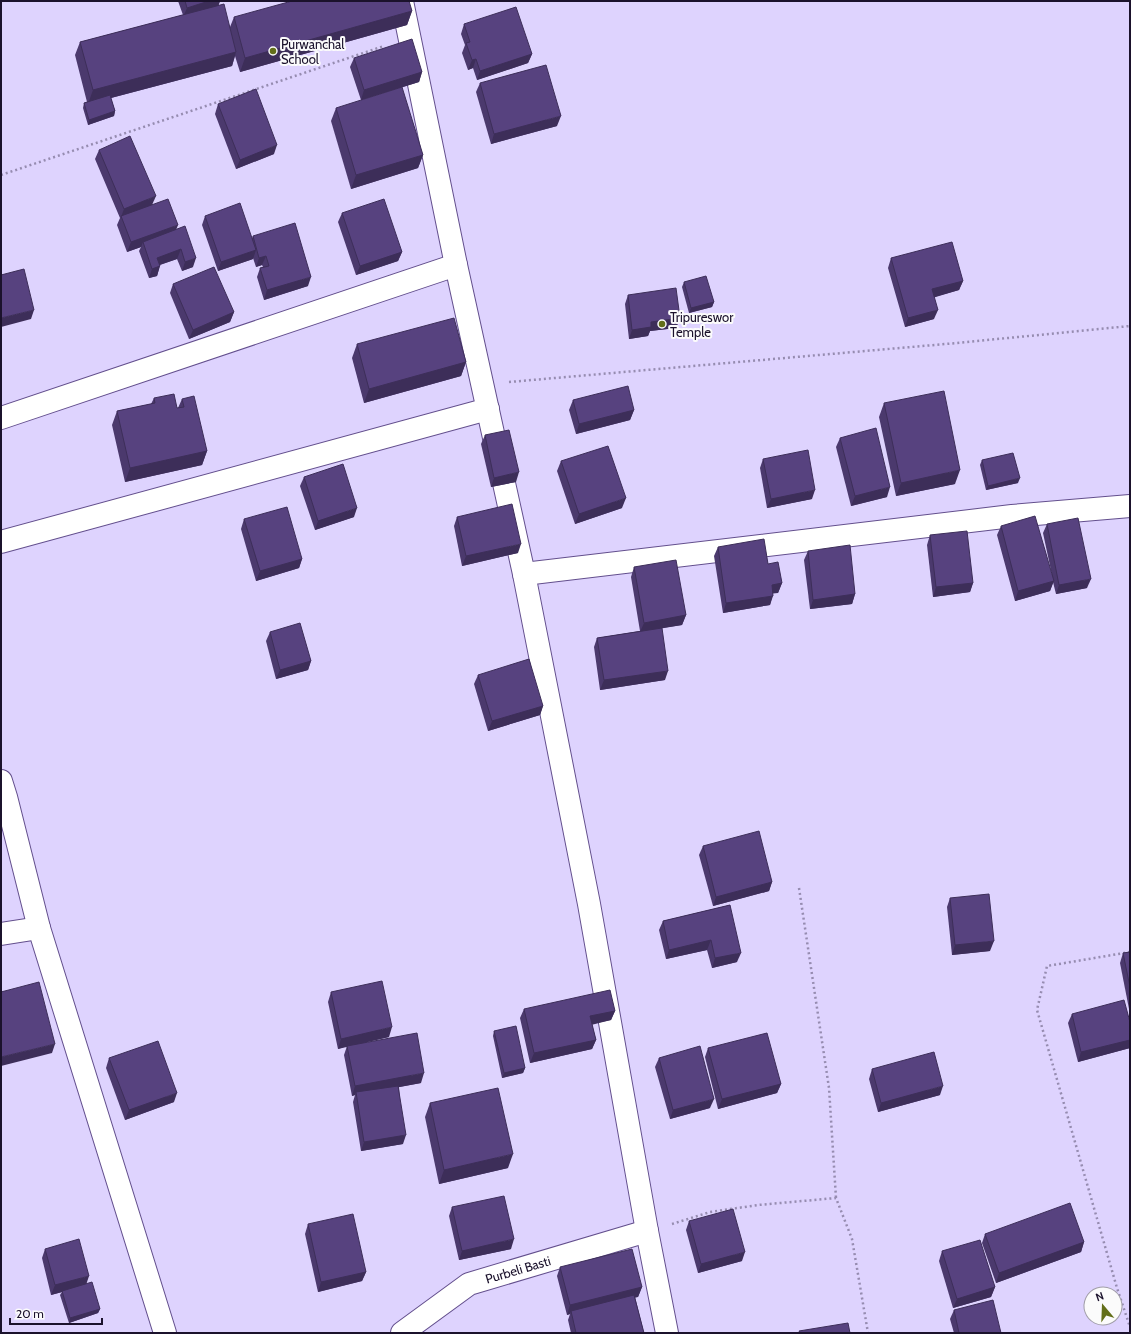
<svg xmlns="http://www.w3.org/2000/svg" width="1131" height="1334" font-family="Cabin,sans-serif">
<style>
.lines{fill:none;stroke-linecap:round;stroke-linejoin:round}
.street-casing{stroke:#634f8d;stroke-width:24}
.path{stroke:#968cb0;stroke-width:2.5;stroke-dasharray:2 3;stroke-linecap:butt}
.street{stroke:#fff;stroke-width:22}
.wall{fill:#4b396d}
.shaded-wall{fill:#3d2e59}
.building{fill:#57427f;stroke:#3d2e59}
.poi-dot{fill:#636f19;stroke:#fbfbfb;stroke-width:1.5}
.labels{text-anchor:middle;stroke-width:4;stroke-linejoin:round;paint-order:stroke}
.poi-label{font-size:13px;fill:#1b122c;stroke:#fbfbfb;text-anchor:start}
.street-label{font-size:13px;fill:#1b122c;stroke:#fbfbfb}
</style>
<rect width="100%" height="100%" fill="#ded3fe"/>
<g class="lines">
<g class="street-casing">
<g id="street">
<path d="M402,1L456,265L524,574L589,904L647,1231L667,1333"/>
<path d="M1,418L456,265"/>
<path d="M1,542L488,409"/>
<path d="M524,574L1012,516L1130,506"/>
<path d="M1,781L6,797L39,928"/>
<path d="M1,934L39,928L165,1333"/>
<path id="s1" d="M402,1333L469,1284L647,1231"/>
</g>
</g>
<g class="path">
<path d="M1,175L384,46"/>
<path d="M509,382L957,343L1130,326"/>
<path d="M799,888L829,1088L836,1198"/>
<path d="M1130,952L1047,966L1037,1010L1117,1288L1130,1327"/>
<path d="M672,1224L710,1212L758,1205L836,1198L852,1239L868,1333"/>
</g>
<use href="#street" class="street"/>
</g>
<g class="wall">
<path d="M178,1H220L218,6L230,27L234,17L412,11L407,25L240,72L235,56L232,66L111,98L115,111L114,116L88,125L83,108L84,103L87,102L75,55L80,42L183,15Z"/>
<path d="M464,24L532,54L528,63L477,80L473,68L468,70L462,53L465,45L461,34Z"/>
<path d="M354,58L422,72L419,82L361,100L350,67Z"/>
<path d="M480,83L557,126L491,144L476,92Z"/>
<path d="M218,104L274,154L236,169L215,114Z"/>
<path d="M336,108L423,155L418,168L351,189L331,121Z"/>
<path d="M99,150L176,229L193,267L182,271L177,259L160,265L157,276L149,278L139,251L141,247L127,252L117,225L120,218L95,159Z"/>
<path d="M342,213L402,252L398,261L356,275L338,222Z"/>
<path d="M205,216L252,238L253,236L308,286L264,300L257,277L260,268L263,267L262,265L256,267L253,258V259L218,271L202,225Z"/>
<path d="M891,258L963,281L959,290L934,297V319L905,327L888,268Z"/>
<path d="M684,282L714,302L712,307L689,313L682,287Z"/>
<path d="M173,284L234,312L230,322L189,339L170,293Z"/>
<path d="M628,295L680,318L676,328L650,331L648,336L629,339L625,304Z"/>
<path d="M357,344L466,362L461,376L364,403L352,358Z"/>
<path d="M154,398L177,408H178L182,399L207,451L202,465L125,482L112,425L117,411L151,404Z"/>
<path d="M573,400L634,410L630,420L576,434L569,410Z"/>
<path d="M884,403L955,484L896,496L879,417Z"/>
<path d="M485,435L516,482L491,487L481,444Z"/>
<path d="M840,438L887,497L851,506L836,447Z"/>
<path d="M763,459L812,499L767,508L760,468Z"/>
<path d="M982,460L1018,483L986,490L980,465Z"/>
<path d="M561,461L622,508L575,524L557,471Z"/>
<path d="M304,477L354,517L315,530L300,486Z"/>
<path d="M457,517L518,553L462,566L454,526Z"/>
<path d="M244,519L302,559L299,568L256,581L241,529Z"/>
<path d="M1047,524L1087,588L1056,594L1053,582L1050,591L1015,601L997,535L1001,526L1052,575L1043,533Z"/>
<path d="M930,535L973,583L970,592L933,597L927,545Z"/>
<path d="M718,547L768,564L782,583L778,593H773L770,605L723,613L714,556Z"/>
<path d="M808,551L855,594L852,604L810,609L804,560Z"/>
<path d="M634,567L686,615L682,625L662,628L665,680L600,690L594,647L597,638L640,631L631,577Z"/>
<path d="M270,632L311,661L308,670L276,679L266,641Z"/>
<path d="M478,675L543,706L540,715L488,731L474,684Z"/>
<path d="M703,846L772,882L769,891L713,906L699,855Z"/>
<path d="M950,898L990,951L952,955L947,907Z"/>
<path d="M730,905L737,962L712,968L707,950L666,959L659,930L663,921Z"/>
<path d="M1130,952V1014L1120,963L1123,953Z"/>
<path d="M331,992L389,1037L366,1042L421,1083L399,1087L403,1144L361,1151L353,1102L355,1095L352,1096L344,1055L347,1046L338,1049L328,1002Z"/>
<path d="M524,1009L615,1011L611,1020L592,1024L596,1040L592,1049L530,1063L520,1018Z"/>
<path d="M1072,1014L1130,1022V1048L1078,1062L1068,1023Z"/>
<path d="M494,1031L525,1068L523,1073L502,1078L493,1036Z"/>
<path d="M708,1048L781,1084L777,1093L718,1109L705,1057Z"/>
<path d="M109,1058L174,1102L125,1120L106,1068Z"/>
<path d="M659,1058L710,1108L670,1119L655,1067Z"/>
<path d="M872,1069L940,1095L878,1112L869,1079Z"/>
<path d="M430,1103L508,1168L439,1184L425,1117Z"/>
<path d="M452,1207L511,1249L459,1260L449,1216Z"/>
<path d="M689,1221L742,1261L698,1273L686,1230Z"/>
<path d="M308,1224L366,1272L362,1281L318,1292L305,1234Z"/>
<path d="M985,1234L1084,1242L1081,1252L996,1283L982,1243Z"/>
<path d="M45,1249L86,1283L100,1309L98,1313L69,1323L60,1295L62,1292L51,1295L42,1258Z"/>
<path d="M942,1251L995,1287L991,1297L953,1308L939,1261Z"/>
<path d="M560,1267L642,1287L638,1297H635L644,1333H571L568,1320L570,1314L567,1315L557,1276Z"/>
<path d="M954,1310L1001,1333H954L950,1319Z"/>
</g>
<g class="shaded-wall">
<path d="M209,1H220L218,7L183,17L187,8Z"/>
<path d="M412,11L407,25L240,72L245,58Z"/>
<path d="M236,52L232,66L88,104L93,90Z"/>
<path d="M532,54L528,63L477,80L480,71Z"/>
<path d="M476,59L473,68L468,70L472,60Z"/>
<path d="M422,72L419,82L361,100L364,90Z"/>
<path d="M115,111L114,116L88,125L89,120Z"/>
<path d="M561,116L557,126L491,144L494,134Z"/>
<path d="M277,145L274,154L236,169L240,160Z"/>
<path d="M423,155L418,168L351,189L356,175Z"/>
<path d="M156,196L152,205L121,217L124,209Z"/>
<path d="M178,225L174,235L143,242L141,247L127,252L131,242Z"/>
<path d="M181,249L177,259L153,267L157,258Z"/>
<path d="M256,250L253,259L218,271L221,262Z"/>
<path d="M402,252L398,261L356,275L360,266Z"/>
<path d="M266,256L262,265L256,267L259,258Z"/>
<path d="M196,258L193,267L182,271L185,262Z"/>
<path d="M160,266L157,276L149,278L152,269Z"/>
<path d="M311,277L308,286L264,300L267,290Z"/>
<path d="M963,281L959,290L929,299L932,289Z"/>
<path d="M714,302L712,307L689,313L691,308Z"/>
<path d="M34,310L31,319L1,327V318Z"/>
<path d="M938,310L934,319L905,327L908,318Z"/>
<path d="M234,312L230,322L189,339L193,330Z"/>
<path d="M680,318L676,328L650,331L648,336L629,339L632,330L651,322Z"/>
<path d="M466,362L461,376L364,403L369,389Z"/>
<path d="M634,410L630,420L576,434L579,424Z"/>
<path d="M207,451L202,465L125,482L130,468Z"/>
<path d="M960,470L955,484L896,496L901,483Z"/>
<path d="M519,472L516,482L491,487L494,478Z"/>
<path d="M1020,478L1018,483L986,490L988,486Z"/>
<path d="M890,487L887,497L851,506L855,496Z"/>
<path d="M815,490L812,499L767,508L771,499Z"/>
<path d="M626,498L622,508L575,524L579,514Z"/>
<path d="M357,508L354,517L315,530L318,521Z"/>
<path d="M521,544L518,553L462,566L466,556Z"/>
<path d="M302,559L299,568L256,581L260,571Z"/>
<path d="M1091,579L1087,588L1056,594L1059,585Z"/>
<path d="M1054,581L1050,591L1015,601L1018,591Z"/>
<path d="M782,583L778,593L768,594L772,585Z"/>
<path d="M973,583L970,592L933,597L936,587Z"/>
<path d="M855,594L852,604L810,609L813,600Z"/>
<path d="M773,596L770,605L723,613L726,603Z"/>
<path d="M686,615L682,625L640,632L644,623Z"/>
<path d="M311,661L308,670L276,679L280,670Z"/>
<path d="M668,671L665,680L600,690L604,680Z"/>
<path d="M543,706L540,715L488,731L492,721Z"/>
<path d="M772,882L769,891L713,906L716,897Z"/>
<path d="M711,940L707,950L666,959L669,950Z"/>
<path d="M994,941L990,951L952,955L955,945Z"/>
<path d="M741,953L737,962L712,968L715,958Z"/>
<path d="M615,1011L611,1020L587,1026L590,1016Z"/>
<path d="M392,1027L389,1037L338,1049L341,1039Z"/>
<path d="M596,1040L592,1049L530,1063L534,1053Z"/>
<path d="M1130,1040V1048L1078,1062L1081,1052Z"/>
<path d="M55,1044L52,1053L1,1066V1057Z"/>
<path d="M525,1068L523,1073L502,1078L504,1073Z"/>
<path d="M424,1073L421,1083L357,1095L356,1092L355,1095L352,1096L355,1086Z"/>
<path d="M781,1084L777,1093L718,1109L722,1099Z"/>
<path d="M943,1086L940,1095L878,1112L881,1103Z"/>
<path d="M177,1093L174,1102L125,1120L129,1110Z"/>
<path d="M714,1099L710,1108L670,1119L673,1110Z"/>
<path d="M406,1135L403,1144L361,1151L364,1142Z"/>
<path d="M513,1154L508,1168L439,1184L444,1170Z"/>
<path d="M514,1239L511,1249L459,1260L462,1251Z"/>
<path d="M1084,1242L1081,1252L996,1283L999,1273Z"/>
<path d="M745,1252L742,1261L698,1273L701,1264Z"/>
<path d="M366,1272L362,1281L318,1292L321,1282Z"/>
<path d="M89,1276L86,1285L62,1291V1292L51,1295L55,1285Z"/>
<path d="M642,1287L638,1297L572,1314L571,1311L570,1314L567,1315L570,1305Z"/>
<path d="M995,1287L991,1297L953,1308L957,1299Z"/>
<path d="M100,1309L98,1313L69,1323L70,1318Z"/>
</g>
<g class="building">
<path d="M185,1H209L187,8Z"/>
<path d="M292,1H409L412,11L245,58L234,17Z"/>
<path d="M224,4L236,52L93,90L80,42Z"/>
<path d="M516,7L532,54L480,71L476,59L472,60L466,43L470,42L464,24Z"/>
<path d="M412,39L422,72L364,90L354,58Z"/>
<path d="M546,65L561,116L494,134L480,83Z"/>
<path d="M402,87L423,155L356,175L336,108Z"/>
<path d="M256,89L277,145L240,160L218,104Z"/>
<path d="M110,95L115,111L89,120L84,103Z"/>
<path d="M130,136L156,196L124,209L99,150Z"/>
<path d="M168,199L178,225L131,242L121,216Z"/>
<path d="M384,199L402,252L360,266L342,213Z"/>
<path d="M240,203L256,250L221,262L205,216Z"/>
<path d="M295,223L311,277L267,290L260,268L269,266L266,256L259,258L253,236Z"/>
<path d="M185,226L196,258L185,262L181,249L157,258L160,266L152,269L143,242Z"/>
<path d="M952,242L963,281L932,289L938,310L908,318L891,258Z"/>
<path d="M214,267L234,312L193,330L173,284Z"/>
<path d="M24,269L34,310L1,318V275Z"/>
<path d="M706,276L714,302L691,308L684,282Z"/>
<path d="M676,288L680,318L651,322V327L632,330L628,295Z"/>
<path d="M454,318L466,362L369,389L357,344Z"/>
<path d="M628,386L634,410L579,424L573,400Z"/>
<path d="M944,391L960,470L901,483L884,403Z"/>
<path d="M174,394L177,408L184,407L182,399L194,396L207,451L130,468L117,411L155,403L154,398Z"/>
<path d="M876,428L890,487L855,496L840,438Z"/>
<path d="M509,430L519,472L494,478L485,435Z"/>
<path d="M608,446L626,498L579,514L561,461Z"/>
<path d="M808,450L815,490L771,499L763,459Z"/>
<path d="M1013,453L1020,478L988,486L982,460Z"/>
<path d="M343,464L357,508L318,521L304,477Z"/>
<path d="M512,504L521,544L466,556L457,517Z"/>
<path d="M287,507L302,559L260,571L244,519Z"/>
<path d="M1035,516L1054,581L1018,591L1001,526Z"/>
<path d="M1078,518L1091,579L1059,585L1047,524Z"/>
<path d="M967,531L973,583L936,587L930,535Z"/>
<path d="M764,539L768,564L778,562L782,583L772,585L773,596L726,603L718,547Z"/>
<path d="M850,545L855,594L813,600L808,551Z"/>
<path d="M676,560L686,615L644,623L634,567Z"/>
<path d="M300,623L311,661L280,670L270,632Z"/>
<path d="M662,628L668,671L604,680L597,638Z"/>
<path d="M529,659L543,706L492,721L478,675Z"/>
<path d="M759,831L772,882L716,897L703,846Z"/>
<path d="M989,894L994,941L955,945L950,898Z"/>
<path d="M730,905L741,953L715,958L711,940L669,950L663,921Z"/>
<path d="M1130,952V987L1123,953Z"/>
<path d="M382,981L392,1027L341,1039L331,992Z"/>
<path d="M39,982L55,1044L1,1057V992Z"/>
<path d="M610,990L615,1011L590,1016L596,1040L534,1053L524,1009Z"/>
<path d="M1124,1000L1130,1022V1040L1081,1052L1072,1014Z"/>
<path d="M516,1026L525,1068L504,1073L494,1031Z"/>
<path d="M417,1033L424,1073L355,1086L347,1046Z"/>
<path d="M767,1033L781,1084L722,1099L708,1048Z"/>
<path d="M158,1041L177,1093L129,1110L109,1058Z"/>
<path d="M700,1046L714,1099L673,1110L659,1058Z"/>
<path d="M934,1052L943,1086L881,1103L872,1069Z"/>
<path d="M398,1086L406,1135L364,1142L356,1092Z"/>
<path d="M498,1088L513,1154L444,1170L430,1103Z"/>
<path d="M504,1196L514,1239L462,1251L452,1207Z"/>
<path d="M1070,1203L1084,1242L999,1273L985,1234Z"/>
<path d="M733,1209L745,1252L701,1264L689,1221Z"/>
<path d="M353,1214L366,1272L321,1282L308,1224Z"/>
<path d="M79,1239L89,1276L55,1285L45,1249Z"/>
<path d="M980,1240L995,1287L957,1299L942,1251Z"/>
<path d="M632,1249L642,1287L570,1305L560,1267Z"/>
<path d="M92,1282L100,1309L70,1318L62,1291Z"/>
<path d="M634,1295L644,1333H576L571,1311Z"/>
<path d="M993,1300L1001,1333H959L954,1310Z"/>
<path d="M848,1323L850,1333H800L799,1331Z"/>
</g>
<g class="poi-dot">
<circle cx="273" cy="51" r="4"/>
<circle cx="662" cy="324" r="4"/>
</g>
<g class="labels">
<g class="poi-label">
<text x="281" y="49">Purwanchal<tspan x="281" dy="15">School</tspan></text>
<text x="670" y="322">Tripureswor<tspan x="670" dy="15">Temple</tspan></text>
</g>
<g class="street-label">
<text dy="5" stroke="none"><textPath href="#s1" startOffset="134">Purbeli Basti</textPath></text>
</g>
</g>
<rect width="1131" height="1334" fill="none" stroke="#1b122c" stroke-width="4"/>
<g transform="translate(1103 1306) rotate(341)"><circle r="19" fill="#fbfbfb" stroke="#a19ea8"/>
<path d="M0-3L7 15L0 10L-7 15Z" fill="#636f19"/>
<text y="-6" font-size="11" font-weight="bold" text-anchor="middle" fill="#1b122c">N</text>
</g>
<path d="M10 1318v6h92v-6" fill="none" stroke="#1b122c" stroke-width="2"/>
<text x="16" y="1318" font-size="12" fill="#1b122c" stroke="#fbfbfb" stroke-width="3" paint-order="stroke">20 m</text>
</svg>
